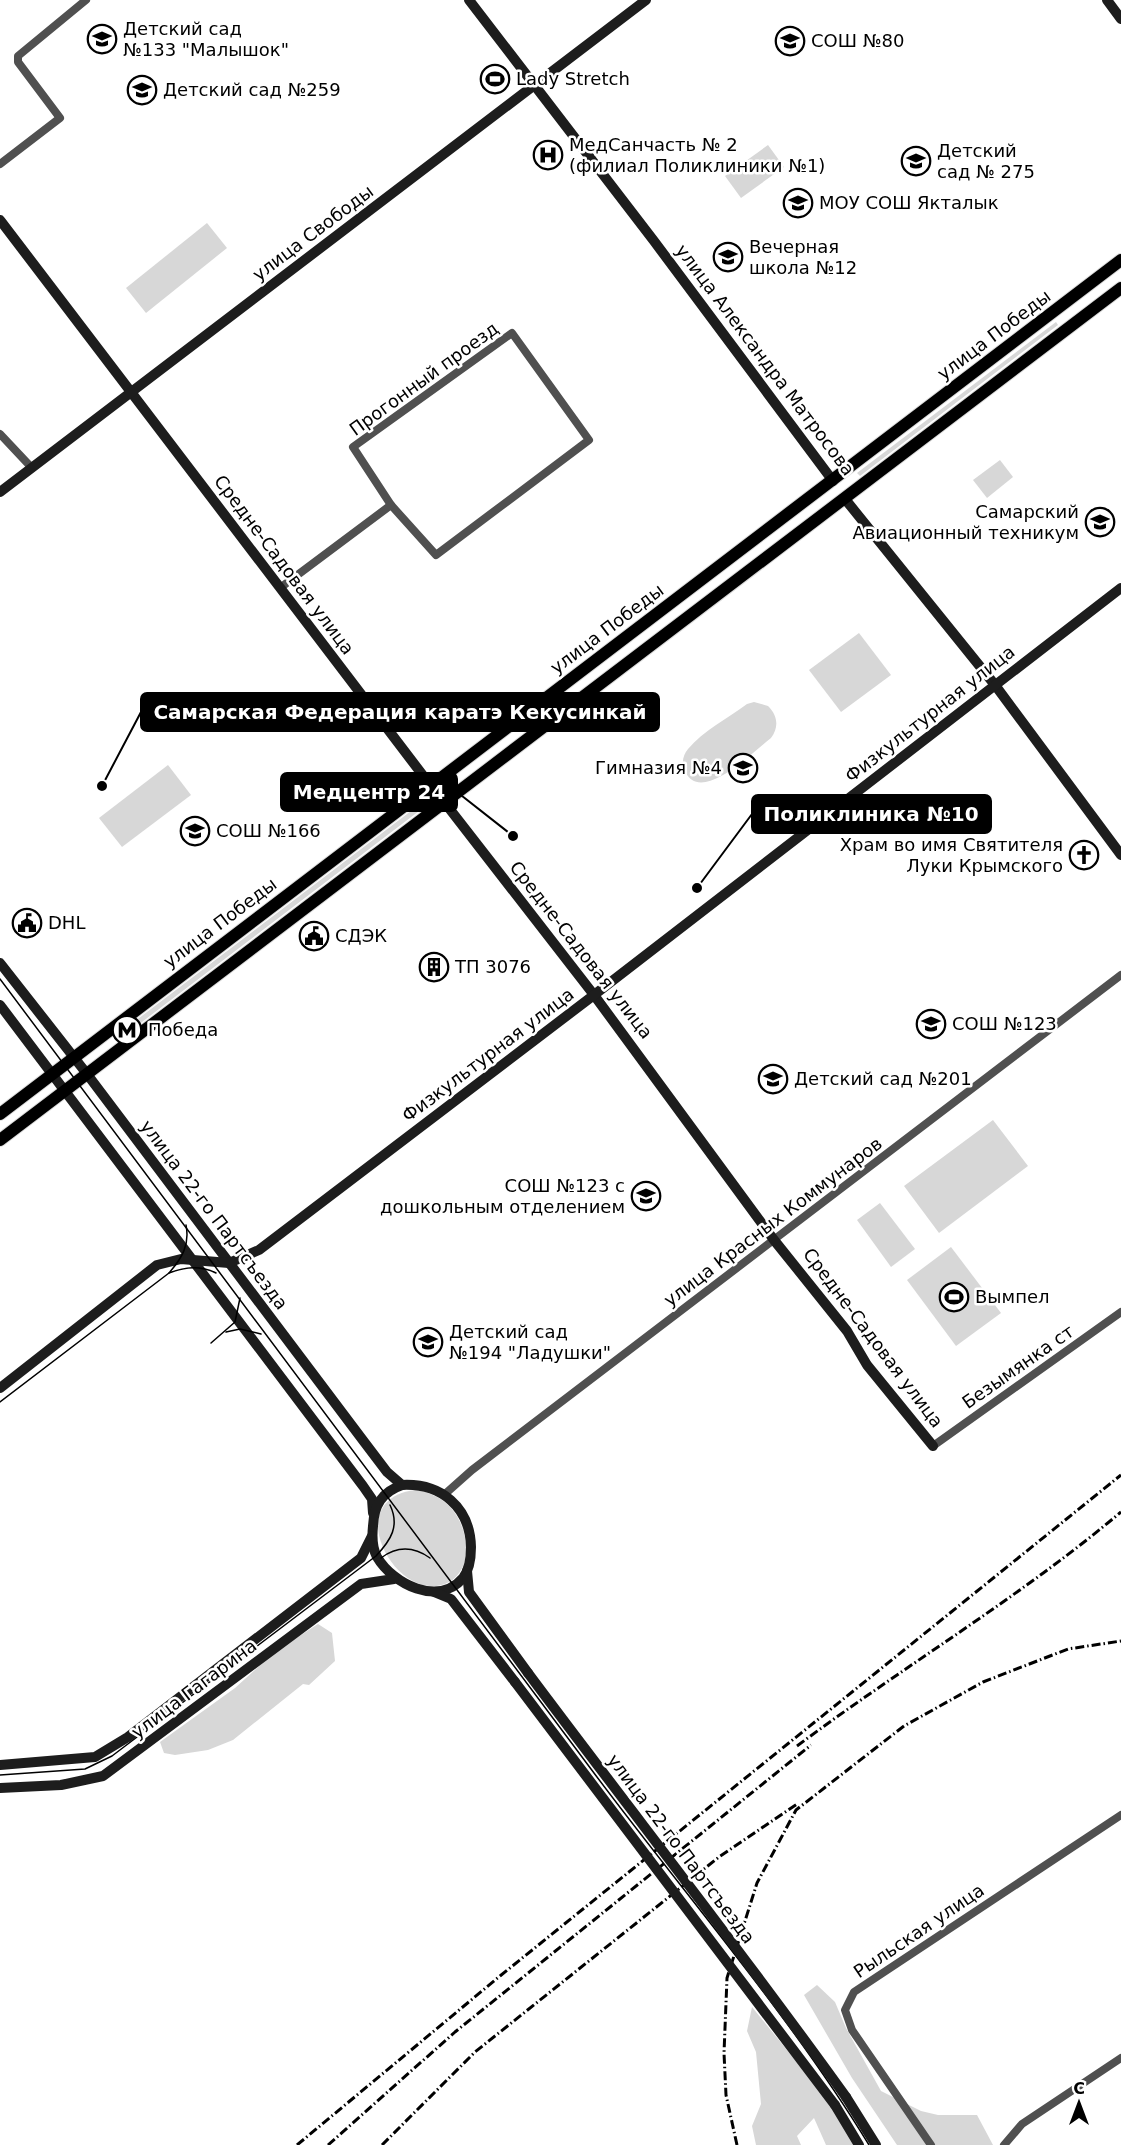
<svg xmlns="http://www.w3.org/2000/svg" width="1121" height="2145" font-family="'DejaVu Sans',sans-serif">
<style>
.green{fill:#d7d7d7}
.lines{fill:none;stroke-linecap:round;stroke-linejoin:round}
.primary-casing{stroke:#dbdbdb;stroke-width:14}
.street{stroke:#505050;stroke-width:8}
.secondary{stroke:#1d1d1d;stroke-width:10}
.primary{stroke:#000;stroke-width:12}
.tram{stroke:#000;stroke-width:1.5}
.rail{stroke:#000;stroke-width:3;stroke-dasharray:9 3 1.5 3;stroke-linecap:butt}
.secondary-bridge{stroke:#1d1d1d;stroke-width:10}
.labels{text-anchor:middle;stroke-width:5;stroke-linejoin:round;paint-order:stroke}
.poi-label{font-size:18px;fill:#000;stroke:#fff;text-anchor:start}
.street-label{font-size:18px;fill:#000;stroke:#fff}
.leader{fill:none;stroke:#000;stroke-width:2}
.callout-dot{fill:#000;stroke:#fff;stroke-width:2}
.callout{fill:#000;stroke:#000;stroke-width:2}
.callout-label{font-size:20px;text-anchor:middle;font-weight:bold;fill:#fff}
</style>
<rect width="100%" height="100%" fill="#fff"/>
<g class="green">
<path d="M768,145L784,167L741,198L725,176Z"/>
<path d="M207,223L227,248L146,313L126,288Z"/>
<path d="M1056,322L1058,325L860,476L857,473Z"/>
<path d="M1000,460L1013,477L987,498L973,480Z"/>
<path d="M859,633L891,675L841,712L809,670Z"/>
<path d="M754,702L768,706C778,716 779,727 771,738C754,751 700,806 685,771C681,763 683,755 688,749C703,731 728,718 747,704Z"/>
<path d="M168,765L191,795L122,847L99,818Z"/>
<path d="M424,801L427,805L125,1035L122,1034V1031Z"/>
<path d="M993,1120L1028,1166L939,1233L904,1186Z"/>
<path d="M880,1203L915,1249L891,1267L857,1220Z"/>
<path d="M951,1247L1001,1313L956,1346L907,1280Z"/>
<path d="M415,1490C429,1492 441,1497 451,1508C468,1527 475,1567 449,1582C399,1609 337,1500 415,1490Z"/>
<path d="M318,1624L332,1633L335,1661L309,1685L303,1684L233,1740L208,1750L175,1755L164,1753L160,1742L235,1688L276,1651Z"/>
<path d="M817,1985L835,2002L846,2028L881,2091L921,2111L938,2115H977L993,2145H897L852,2078L804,1995Z"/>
<path d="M752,2007L826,2098L854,2145H826L814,2118L797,2136L801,2145H756L752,2126L761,2104L756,2052L747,2031Z"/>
</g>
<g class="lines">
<g class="primary-casing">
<g id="primary">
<path d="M0,1114L1121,260"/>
<path d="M0,1140L1121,288"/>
</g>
</g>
<g class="street">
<path d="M0,164L60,118L18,62V56L86,0"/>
<path d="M512,333L589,440L436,555L391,505L353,447Z"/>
<path d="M0,434L32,468"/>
<path d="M280,588L391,505"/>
<path d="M933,1446L1121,1312"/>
<path d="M445,1494L472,1470L1121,975"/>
<path d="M931,2145L852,2030L845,2010L854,1992L1121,1815"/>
<path d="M1004,2145L1022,2124L1121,2058"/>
</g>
<g class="secondary">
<path d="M469,0L654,241L833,481"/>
<path d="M1107,0L1121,19"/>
<path d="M0,220L431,786"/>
<path d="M0,492L646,0"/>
<path d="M845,499L995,685L1121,855"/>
<path d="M445,803L594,995L774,1240L847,1331L867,1365L933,1446"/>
<path d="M0,963L87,1074L365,1443L387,1472L402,1485"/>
<path d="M0,1005L363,1486L372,1499L373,1513"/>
<path d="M0,1388L157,1265L181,1259L229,1263L259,1250L594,995L1121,588"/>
<path d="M402,1485C441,1483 470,1507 471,1547C471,1558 470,1569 463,1578C438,1607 393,1584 377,1557C372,1548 372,1536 373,1526C374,1505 382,1492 402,1485Z"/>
<path d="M467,1571L469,1592L528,1673"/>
<path d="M434,1592L451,1599L515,1682"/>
<path d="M0,1765L95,1757L128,1737L361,1558L372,1536"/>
<path d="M0,1788L61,1785L103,1776L361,1584L394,1579"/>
<path d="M846,2097L876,2145"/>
<path d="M835,2105L859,2145"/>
</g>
<use href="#primary" class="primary"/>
<g class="tram">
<path d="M0,979C199,1241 395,1505 591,1769C684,1894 788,2012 869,2145"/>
<path d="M169,1273C185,1267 200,1265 216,1273"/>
<path d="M226,1332L240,1329L261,1334"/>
<path d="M211,1343L235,1322L240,1298"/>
<path d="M0,1402L169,1273C182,1258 190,1245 186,1225"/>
<path d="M381,1558C397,1546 413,1546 430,1558"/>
<path d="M0,1775L85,1769L112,1756L376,1556C391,1540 400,1526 390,1505"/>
</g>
<g class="rail">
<path d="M797,1746C904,1666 1019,1598 1121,1512"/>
<path d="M297,2145L500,1976L1121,1475"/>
<path d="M328,2145L455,2032L811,1745"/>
<path d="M382,2145L475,2052L719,1857L797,1804"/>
<path d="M737,2145L726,2095L724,2053L727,1978L757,1883L796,1810L904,1726L983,1682L1068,1649L1121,1641"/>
</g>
<g class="secondary-bridge">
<path d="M528,1673C634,1815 743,1953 846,2097"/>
<path d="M515,1682L835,2105"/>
</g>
</g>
<defs>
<g id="school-ring" transform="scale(1.5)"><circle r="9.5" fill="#fff" stroke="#000" stroke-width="1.5"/><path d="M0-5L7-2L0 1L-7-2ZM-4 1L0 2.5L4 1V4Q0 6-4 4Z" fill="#000"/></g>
<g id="stadium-ring" transform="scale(1.5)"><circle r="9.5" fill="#fff" stroke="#000" stroke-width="1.5"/><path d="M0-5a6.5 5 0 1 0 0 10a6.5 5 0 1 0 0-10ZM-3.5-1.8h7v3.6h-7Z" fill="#000"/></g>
<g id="hospital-ring" transform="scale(1.5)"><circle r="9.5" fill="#fff" stroke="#000" stroke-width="1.5"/><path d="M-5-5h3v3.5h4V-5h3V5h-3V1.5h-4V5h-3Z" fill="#000"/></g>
<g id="university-ring" transform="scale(1.5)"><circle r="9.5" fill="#fff" stroke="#000" stroke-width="1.5"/><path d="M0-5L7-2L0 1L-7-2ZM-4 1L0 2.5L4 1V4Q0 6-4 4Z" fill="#000"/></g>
<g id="church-ring" transform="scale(1.5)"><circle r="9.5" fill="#fff" stroke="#000" stroke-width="1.5"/><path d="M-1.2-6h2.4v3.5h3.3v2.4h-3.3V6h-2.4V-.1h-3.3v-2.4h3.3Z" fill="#000"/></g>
<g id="civic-ring" transform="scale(1.5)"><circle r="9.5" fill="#fff" stroke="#000" stroke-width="1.5"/><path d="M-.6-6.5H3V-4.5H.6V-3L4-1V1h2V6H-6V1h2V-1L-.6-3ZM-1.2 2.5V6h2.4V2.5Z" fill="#000"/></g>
<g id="building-ring" transform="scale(1.5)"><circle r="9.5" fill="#fff" stroke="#000" stroke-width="1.5"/><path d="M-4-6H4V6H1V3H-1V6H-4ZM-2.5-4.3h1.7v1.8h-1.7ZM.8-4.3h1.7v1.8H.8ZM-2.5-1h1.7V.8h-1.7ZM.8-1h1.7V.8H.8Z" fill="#000"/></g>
<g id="metro-ring" transform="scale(1.5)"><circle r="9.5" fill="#fff" stroke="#000" stroke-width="1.5"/><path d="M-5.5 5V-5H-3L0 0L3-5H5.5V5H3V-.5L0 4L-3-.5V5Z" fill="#000"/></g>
</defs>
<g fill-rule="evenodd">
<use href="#school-ring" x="102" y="39"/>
<use href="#school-ring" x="790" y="41"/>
<use href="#stadium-ring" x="495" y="79"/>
<use href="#school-ring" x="142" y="90"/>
<use href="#hospital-ring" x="548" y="155"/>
<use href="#school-ring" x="916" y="161"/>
<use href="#school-ring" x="798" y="203"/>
<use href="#school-ring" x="728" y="257"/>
<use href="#university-ring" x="1100" y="522"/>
<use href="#school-ring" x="743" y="768"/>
<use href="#school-ring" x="195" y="831"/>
<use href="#church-ring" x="1084" y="855"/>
<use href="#civic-ring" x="27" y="923"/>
<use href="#civic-ring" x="314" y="936"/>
<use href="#building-ring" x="434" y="967"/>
<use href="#school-ring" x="931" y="1024"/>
<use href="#metro-ring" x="127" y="1030"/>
<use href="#school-ring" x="773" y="1079"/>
<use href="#school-ring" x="646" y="1196"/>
<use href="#stadium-ring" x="954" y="1297"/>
<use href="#school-ring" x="428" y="1342"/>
</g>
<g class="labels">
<g class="poi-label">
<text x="123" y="35">Детский сад<tspan x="123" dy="21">№133 "Малышок"</tspan></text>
<text x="811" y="47">СОШ №80</text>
<text x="516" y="85">Lady Stretch</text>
<text x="163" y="96">Детский сад №259</text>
<text x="569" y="151">МедСанчасть № 2<tspan x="569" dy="21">(филиал Поликлиники №1)</tspan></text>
<text x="937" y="157">Детский<tspan x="937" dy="21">сад № 275</tspan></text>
<text x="819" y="209">МОУ СОШ Якталык</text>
<text x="749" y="253">Вечерная<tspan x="749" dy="21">школа №12</tspan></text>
<text x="1079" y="518" text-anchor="end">Самарский<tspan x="1079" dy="21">Авиационный техникум</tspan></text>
<text x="722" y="774" text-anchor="end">Гимназия №4</text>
<text x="216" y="837">СОШ №166</text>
<text x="1063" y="851" text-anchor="end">Храм во имя Святителя<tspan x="1063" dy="21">Луки Крымского</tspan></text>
<text x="48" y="929">DHL</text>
<text x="335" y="942">СДЭК</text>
<text x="455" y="973">ТП 3076</text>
<text x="952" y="1030">СОШ №123</text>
<text x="148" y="1036">Победа</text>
<text x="794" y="1085">Детский сад №201</text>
<text x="625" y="1192" text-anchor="end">СОШ №123 с<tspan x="625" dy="21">дошкольным отделением</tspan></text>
<text x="975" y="1303">Вымпел</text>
<text x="449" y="1338">Детский сад<tspan x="449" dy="21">№194 "Ладушки"</tspan></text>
</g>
<g class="street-label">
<text transform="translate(313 233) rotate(-37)" y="6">улица Свободы</text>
<text transform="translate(994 335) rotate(-37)" y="6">улица Победы</text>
<text transform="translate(765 360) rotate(53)" y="6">улица Александра Матросова</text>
<text transform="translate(424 379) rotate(-36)" y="6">Прогонный проезд</text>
<text transform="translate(284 565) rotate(53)" y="6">Средне-Садовая улица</text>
<text transform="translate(607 629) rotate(-37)" y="6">улица Победы</text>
<text transform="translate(930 714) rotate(-38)" y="6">Физкультурная улица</text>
<text transform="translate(220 923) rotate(-37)" y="6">улица Победы</text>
<text transform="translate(581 950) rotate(52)" y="6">Средне-Садовая улица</text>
<text transform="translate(488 1055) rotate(-37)" y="6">Физкультурная улица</text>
<text transform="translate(214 1215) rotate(53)" y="6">улица 22-го Партсъезда</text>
<text transform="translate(773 1222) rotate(-37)" y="6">улица Красных Коммунаров</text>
<text transform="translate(873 1338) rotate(53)" y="6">Средне-Садовая улица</text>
<text transform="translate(1018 1367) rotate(-35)" y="6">Безымянка ст</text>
<text transform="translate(194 1689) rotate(-37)" y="6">улица Гагарина</text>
<text transform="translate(681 1849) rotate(53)" y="6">улица 22-го Партсъезда</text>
<text transform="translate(919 1931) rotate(-34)" y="6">Рыльская улица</text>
</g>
</g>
<path class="leader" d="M102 786L141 712M513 836L457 792M697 888L752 814"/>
<g class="callout-dot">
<circle cx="102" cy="786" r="6"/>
<circle cx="513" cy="836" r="6"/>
<circle cx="697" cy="888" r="6"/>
</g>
<g class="callout">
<rect x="141" y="693" width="518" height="38" rx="6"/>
<rect x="281" y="773" width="176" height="38" rx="6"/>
<rect x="752" y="795" width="239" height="38" rx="6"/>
</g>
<g class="callout-label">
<text x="400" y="719">Самарская Федерация каратэ Кекусинкай</text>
<text x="369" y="799">Медцентр 24</text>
<text x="871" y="821">Поликлиника №10</text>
</g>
<g transform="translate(1079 2103)" stroke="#ffffff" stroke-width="4.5" paint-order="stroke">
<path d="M0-4.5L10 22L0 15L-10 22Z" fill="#000000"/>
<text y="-9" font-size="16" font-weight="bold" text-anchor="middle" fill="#000000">С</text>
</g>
</svg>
